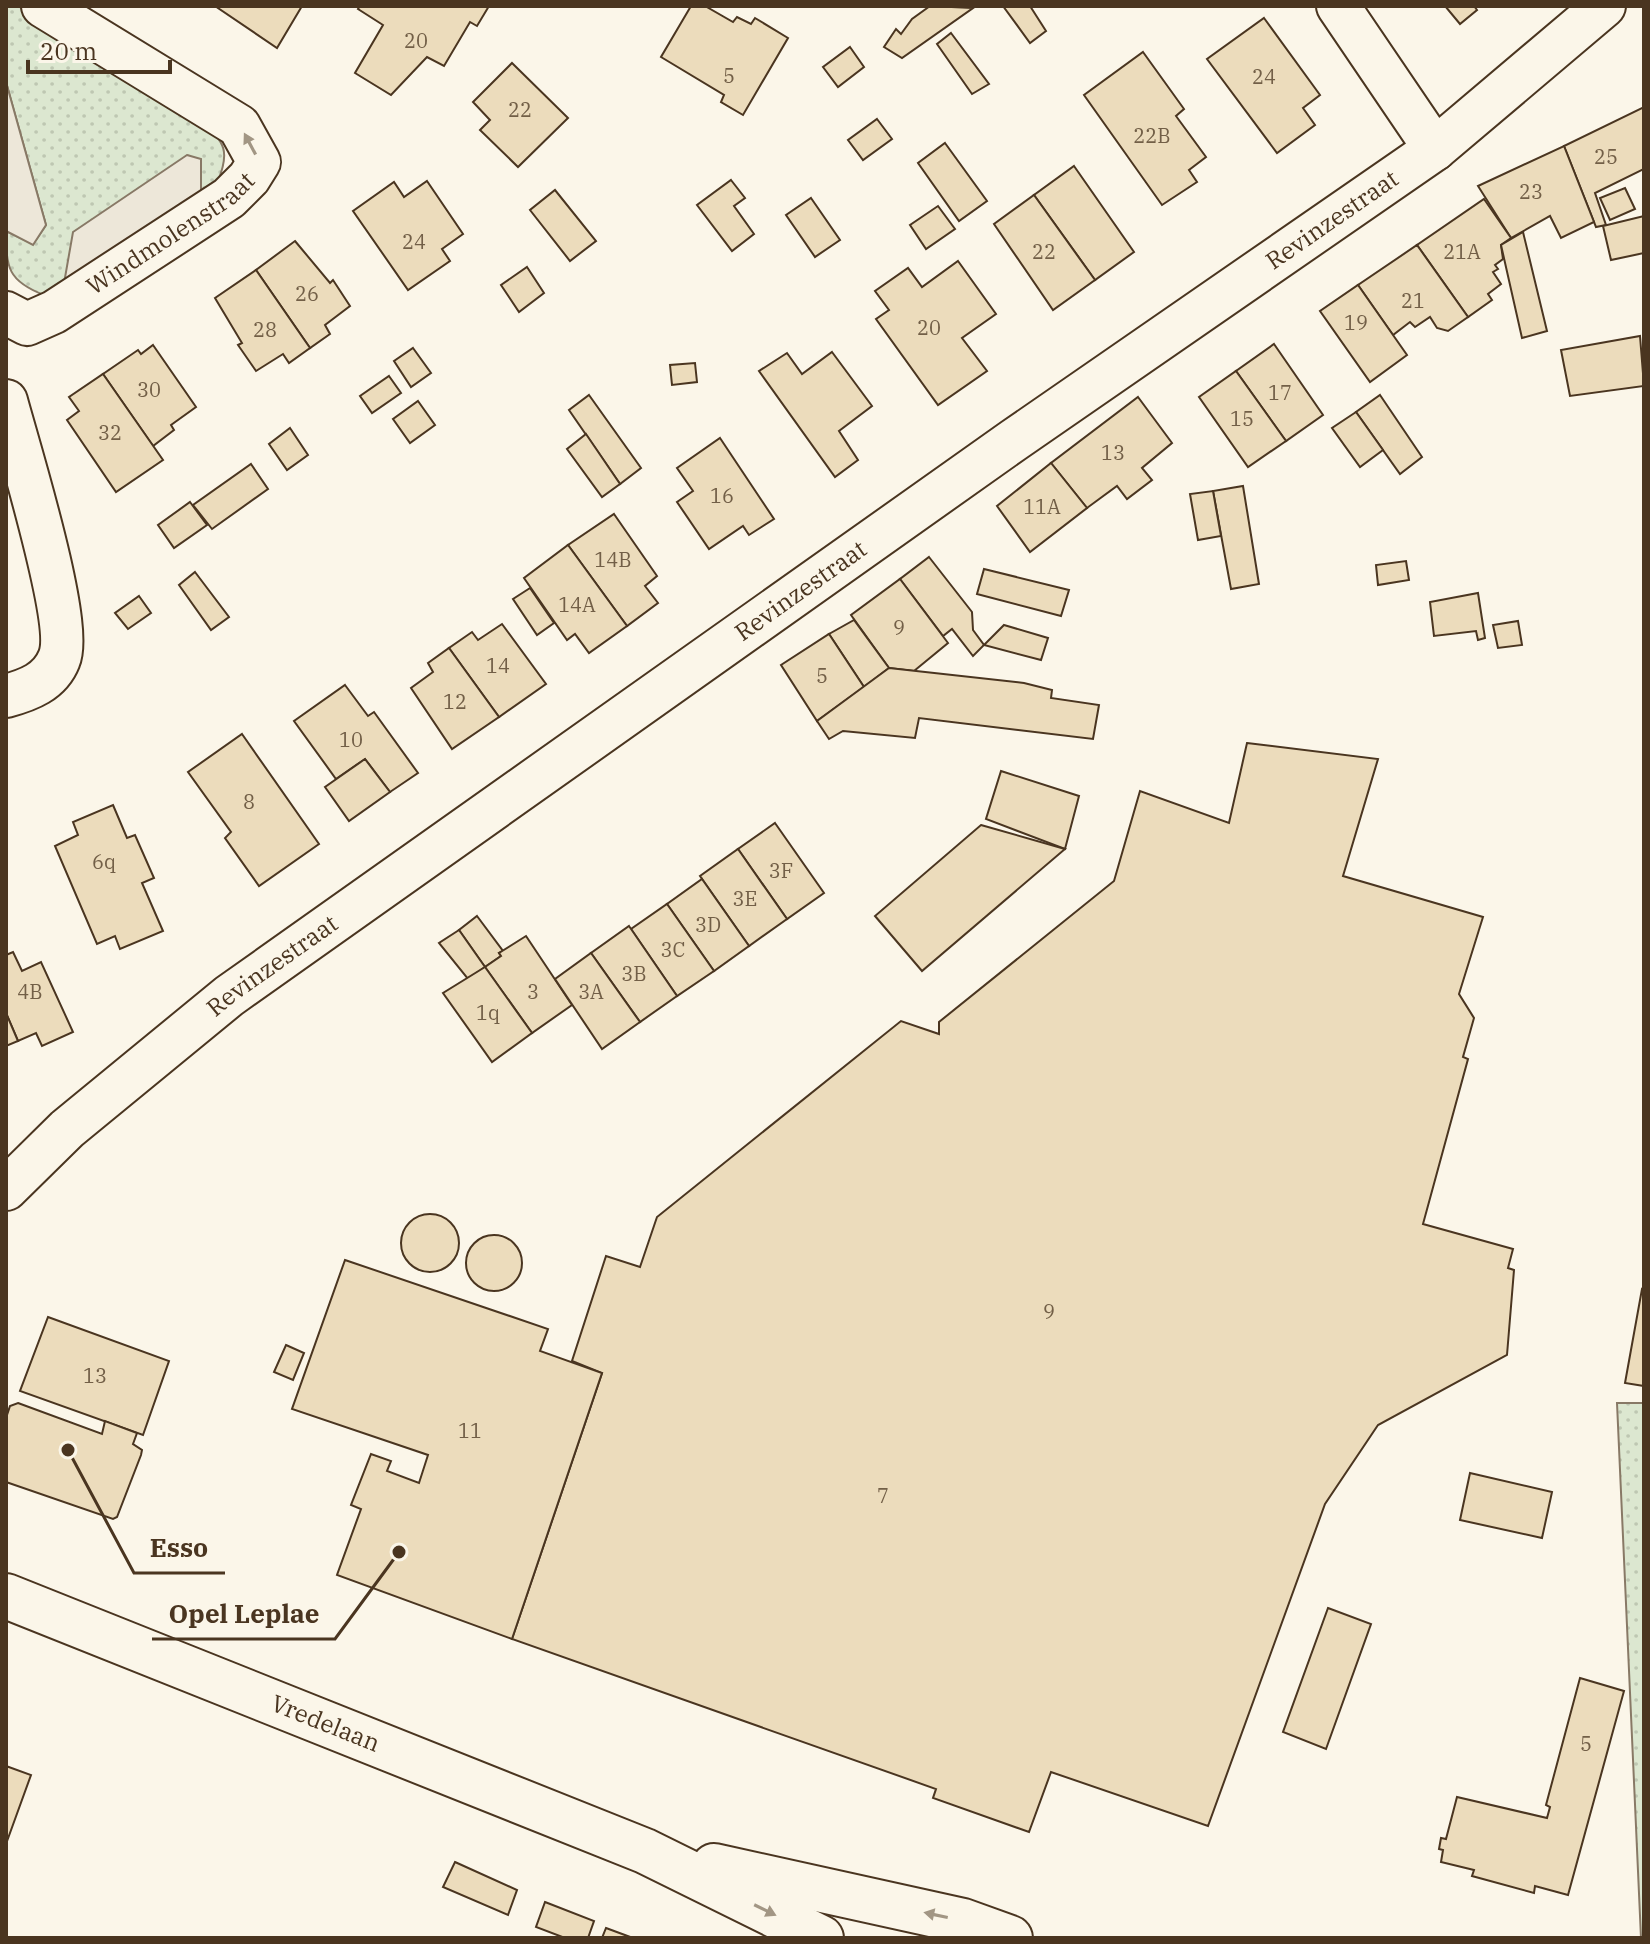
<svg xmlns="http://www.w3.org/2000/svg" width="1650" height="1944" font-family="'IBM Plex Serif',serif">
<style>
.grass{fill:url(#grass-dots);stroke:#887966;stroke-width:2}
.parking{fill:#ede7d9;stroke:#887966;stroke-width:2}
.building{fill:#ecdcbc;stroke:#4a3520;stroke-width:2}
.lines{fill:none;stroke-linecap:round;stroke-linejoin:round}
.street-casing{stroke:#4a3520;stroke-width:46}
.primary-casing{stroke:#4a3520;stroke-width:48}
.street{stroke:#fbf6e9;stroke-width:42}
.primary{stroke:#fbf6e9;stroke-width:44}
.oneway{fill:#a29684}
.labels{text-anchor:middle;stroke-width:6;stroke-linejoin:round;paint-order:stroke}
.number-label{font-size:20px;fill:#725f47}
.street-label{font-size:24px;fill:#4a3520;stroke:#fbf6e9}
.leader{fill:none;stroke:#4a3520;stroke-width:3}
.callout-dot{fill:#4a3520;stroke:#fbf6e9;stroke-width:3}
.callout-label{font-size:26px;text-anchor:middle;font-weight:bold;fill:#4a3520;stroke:#fbf6e9;stroke-width:6;stroke-linejoin:round;paint-order:stroke}
</style>
<defs>
<pattern id="grass-dots" width="8" height="8" patternUnits="userSpaceOnUse" patternTransform="scale(2)"><rect width="8" height="8" fill="#dce7d0"/><path d="M2 2h.1M6 6h.1" fill="none" stroke="#bec7b2" stroke-width="1.8" stroke-linecap="round"/></pattern>
</defs>
<rect width="100%" height="100%" fill="#fbf6e9"/>
<g class="grass">
<path d="M6,6H18L203,121C225,144 230,151 218,181L63,289L44,295C8,281 6,268 6,231L33,244L46,225L6,82Z"/>
<path d="M1617,1403H1644V1938H1641Z"/>
</g>
<g class="parking">
<path d="M6,82L46,225L33,245L6,231Z"/>
<path d="M187,155L201,159V194L63,289L73,232Z"/>
</g>
<g class="building">
<path d="M215,6H302L277,48Z"/>
<path d="M360,6H489L477,26L470,22L444,66L427,57L391,95L355,73L383,25L358,9Z"/>
<path d="M691,6H705L733,22L737,17L751,24L755,18L788,38L743,115L721,102L724,95L661,57Z"/>
<path d="M930,6L973,8L902,58L884,47L896,29L901,34L912,19Z"/>
<path d="M1003,6H1030L1046,31L1030,43Z"/>
<path d="M1445,6H1474L1477,10L1460,24Z"/>
<path d="M1264,18L1320,95L1303,108L1315,125L1277,153L1207,59Z"/>
<path d="M951,33L989,84L972,94L937,44Z"/>
<path d="M850,47L864,67L838,87L823,67Z"/>
<path d="M1143,52L1184,109L1176,116L1206,157L1189,170L1197,182L1162,205L1084,95Z"/>
<path d="M512,63L568,118L518,167L480,130L490,120L473,102Z"/>
<path d="M1644,107V169L1595,193L1606,225L1596,227L1564,146Z"/>
<path d="M877,119L892,139L863,160L848,140Z"/>
<path d="M945,143L987,201L959,221L918,163Z"/>
<path d="M1564,146L1594,222L1561,238L1550,216L1511,238L1478,186Z"/>
<path d="M1074,166L1134,252L1095,280L1034,195Z"/>
<path d="M731,180L745,198L734,206L754,234L732,251L697,205Z"/>
<path d="M427,181L463,234L442,249L450,261L408,290L353,211L394,182L404,197Z"/>
<path d="M1625,188L1635,209L1610,220L1600,198Z"/>
<path d="M555,190L596,241L570,261L530,210Z"/>
<path d="M1034,195L1095,280L1053,310L994,224Z"/>
<path d="M811,198L840,240L815,257L786,215Z"/>
<path d="M1484,199L1511,238L1501,245L1503,259L1495,265L1498,269L1493,272L1501,284L1488,294L1492,300L1468,317L1417,245Z"/>
<path d="M938,206L955,229L926,249L910,225Z"/>
<path d="M1644,216V253L1611,260L1603,226Z"/>
<path d="M1523,232L1547,331L1522,338L1501,245Z"/>
<path d="M295,241L330,283L333,280L350,306L325,325L330,334L310,348L256,270Z"/>
<path d="M1417,245L1468,317L1448,331L1437,328L1430,317L1415,327L1410,322L1393,335L1358,285Z"/>
<path d="M958,261L996,314L962,338L987,371L938,405L876,319L889,310L875,291L908,268L922,287Z"/>
<path d="M527,267L544,293L519,312L501,285Z"/>
<path d="M256,270L310,348L289,363L283,354L256,371L238,345L242,343L215,298Z"/>
<path d="M1358,285L1407,355L1370,382L1320,311Z"/>
<path d="M1640,336L1644,386L1570,396L1561,350Z"/>
<path d="M1274,344L1323,415L1286,441L1236,371Z"/>
<path d="M153,345L196,407L171,425L174,430L153,446L103,374L138,350L141,354Z"/>
<path d="M413,348L431,373L411,387L394,361Z"/>
<path d="M832,352L872,406L839,431L858,460L835,477L759,371L787,353L802,374Z"/>
<path d="M695,363L697,382L672,385L670,365Z"/>
<path d="M1236,371L1286,441L1248,467L1199,397Z"/>
<path d="M103,374L163,460L116,492L67,420L79,411L69,397Z"/>
<path d="M389,376L401,393L372,413L360,396Z"/>
<path d="M589,395L641,468L620,484L569,410Z"/>
<path d="M1380,395L1422,457L1400,474L1356,412Z"/>
<path d="M1138,397L1172,443L1142,468L1152,480L1127,499L1117,486L1087,508L1051,463Z"/>
<path d="M418,401L435,425L410,443L393,419Z"/>
<path d="M1356,412L1383,450L1360,467L1332,428Z"/>
<path d="M290,428L308,455L287,470L269,444Z"/>
<path d="M586,434L620,484L602,497L567,449Z"/>
<path d="M720,438L774,519L749,535L743,526L709,549L677,502L693,491L677,468Z"/>
<path d="M1051,463L1087,508L1030,552L997,506Z"/>
<path d="M251,464L268,489L212,529L193,505Z"/>
<path d="M1243,486L1259,584L1231,589L1213,491Z"/>
<path d="M1213,491L1221,536L1198,540L1190,494Z"/>
<path d="M190,502L207,525L174,548L158,525Z"/>
<path d="M614,514L657,576L645,586L658,603L627,626L568,545Z"/>
<path d="M568,545L627,626L589,653L575,634L567,640L524,578Z"/>
<path d="M929,557L972,612L973,630L984,645L973,656L952,629L943,636L900,579Z"/>
<path d="M1406,561L1409,580L1378,585L1376,565Z"/>
<path d="M984,569L1069,590L1061,616L977,594Z"/>
<path d="M195,572L229,617L211,630L179,585Z"/>
<path d="M900,579L948,643L914,671L889,668L851,615Z"/>
<path d="M530,588L554,623L537,635L513,599Z"/>
<path d="M1478,593L1485,638L1478,640L1476,631L1434,636L1430,602Z"/>
<path d="M139,596L151,613L128,629L115,613Z"/>
<path d="M854,620L889,668L864,687L829,634Z"/>
<path d="M1518,621L1522,645L1498,648L1493,625Z"/>
<path d="M502,624L546,684L499,717L449,648L472,632L478,640Z"/>
<path d="M1004,625L1048,638L1041,660L984,645Z"/>
<path d="M829,634L864,687L817,721L781,665Z"/>
<path d="M449,648L499,717L452,749L411,688L433,672L428,663Z"/>
<path d="M889,668L1024,683L1052,690L1051,698L1099,705L1093,739L919,718L915,738L843,731L829,739L817,721Z"/>
<path d="M345,685L368,716L374,712L418,773L390,792L365,759L336,779L294,721Z"/>
<path d="M242,734L319,844L259,886L225,838L231,832L188,772Z"/>
<path d="M1247,743L1378,759L1343,876L1483,917L1459,994L1474,1018L1463,1057L1468,1059L1423,1224L1513,1249L1508,1268L1514,1270L1507,1355L1378,1425L1325,1504L1208,1826L1051,1772L1029,1832L933,1798L936,1789L512,1639L602,1373L572,1361L606,1256L640,1267L657,1217L901,1021L939,1034V1022L1114,881L1140,791L1229,823Z"/>
<path d="M365,759L390,792L349,821L325,787Z"/>
<path d="M1001,771L1079,796L1065,849L986,819Z"/>
<path d="M113,805L127,838L135,835L154,878L142,883L163,931L120,949L115,936L97,944L55,846L78,835L73,822Z"/>
<path d="M775,823L824,893L787,919L738,849Z"/>
<path d="M981,825L1065,849L922,971L875,916Z"/>
<path d="M738,849L787,919L749,946L700,876Z"/>
<path d="M702,879L749,946L714,971L667,904Z"/>
<path d="M667,904L714,971L677,996L631,929Z"/>
<path d="M477,916L503,951L499,953L501,956L485,967L459,930Z"/>
<path d="M629,926L677,996L640,1022L591,953Z"/>
<path d="M459,930L485,967L468,979L439,943Z"/>
<path d="M526,936L572,1005L532,1033L485,967L501,956L499,953Z"/>
<path d="M13,952L22,971L41,962L73,1032L42,1046L36,1033L18,1041L6,1013V955Z"/>
<path d="M591,953L640,1022L602,1049L555,979Z"/>
<path d="M485,967L532,1033L492,1062L443,993Z"/>
<path d="M6,1013L18,1041L6,1046Z"/>
<circle cx="430" cy="1243" r="29"/>
<circle cx="494" cy="1263" r="28"/>
<path d="M345,1260L548,1329L540,1351L602,1373L512,1639L337,1575L361,1509L351,1505L371,1454L391,1461L387,1471L419,1483L428,1455L292,1409Z"/>
<path d="M1642,1289L1644,1290V1386L1625,1383Z"/>
<path d="M48,1317L169,1361L143,1435L20,1391Z"/>
<path d="M286,1345L304,1353L293,1380L274,1372Z"/>
<path d="M18,1403L102,1434L105,1421L137,1433L133,1444L142,1450L141,1455L117,1517L113,1519L6,1482V1418L10,1406Z"/>
<path d="M1470,1473L1552,1492L1542,1538L1460,1520Z"/>
<path d="M1328,1608L1371,1624L1326,1749L1283,1732Z"/>
<path d="M1580,1678L1624,1691L1568,1895L1535,1886L1534,1893L1472,1876L1474,1870L1441,1862L1443,1850L1439,1849L1441,1838L1446,1839L1457,1797L1547,1818L1550,1807L1546,1805Z"/>
<path d="M6,1766L31,1775L6,1844Z"/>
<path d="M455,1862L517,1890L508,1915L443,1887Z"/>
<path d="M545,1902L594,1921L588,1938H565L536,1927Z"/>
<path d="M606,1928L633,1938H602Z"/>
</g>
<g class="lines">
<g class="street-casing">
<g id="street">
<path d="M1338,6L1435,149"/>
<path id="s1" d="M6,313L27,324L54,312L229,198L249,178L259,162L239,126L43,6"/>
<path d="M6,401C18,446 74,624 59,659C50,682 28,690 6,696"/>
<path id="s2" d="M6,1189L67,1129L229,996L1014,440L1435,149L1604,6"/>
</g>
</g>
<g class="primary-casing">
<g id="primary">
<path id="s3" d="M6,1596L645,1851L821,1938"/>
<path d="M714,1866L963,1921L1010,1938"/>
</g>
</g>
<use href="#street" class="street"/>
<use href="#primary" class="primary"/>
</g>
<defs><path id="oneway-solid" d="M-6-.8H1V-3.2L6.5 0L1 3.2V.8H-6Z" transform="scale(2)"/></defs>
<g class="oneway">
<use href="#oneway-solid" transform="translate(250 144) rotate(-118)"/>
<use href="#oneway-solid" transform="translate(765 1910) rotate(26)"/>
<use href="#oneway-solid" transform="translate(936 1915) rotate(-168)"/>
</g>
<g class="labels">
<g class="number-label">
<text x="416" y="48">20</text>
<text x="729" y="83">5</text>
<text x="1264" y="84">24</text>
<text x="520" y="117">22</text>
<text x="1152" y="143">22B</text>
<text x="1606" y="164">25</text>
<text x="1531" y="199">23</text>
<text x="414" y="249">24</text>
<text x="1044" y="259">22</text>
<text x="1462" y="259">21A</text>
<text x="307" y="301">26</text>
<text x="1413" y="308">21</text>
<text x="1356" y="330">19</text>
<text x="929" y="335">20</text>
<text x="265" y="337">28</text>
<text x="149" y="397">30</text>
<text x="1280" y="400">17</text>
<text x="1242" y="426">15</text>
<text x="110" y="440">32</text>
<text x="1113" y="460">13</text>
<text x="722" y="503">16</text>
<text x="1042" y="514">11A</text>
<text x="613" y="567">14B</text>
<text x="577" y="612">14A</text>
<text x="899" y="635">9</text>
<text x="498" y="673">14</text>
<text x="822" y="683">5</text>
<text x="455" y="709">12</text>
<text x="351" y="747">10</text>
<text x="249" y="809">8</text>
<text x="104" y="869">6q</text>
<text x="781" y="878">3F</text>
<text x="745" y="906">3E</text>
<text x="708" y="932">3D</text>
<text x="673" y="957">3C</text>
<text x="634" y="981">3B</text>
<text x="30" y="999">4B</text>
<text x="533" y="999">3</text>
<text x="591" y="999">3A</text>
<text x="488" y="1020">1q</text>
<text x="1049" y="1319">9</text>
<text x="95" y="1383">13</text>
<text x="470" y="1438">11</text>
<text x="883" y="1503">7</text>
<text x="1586" y="1751">5</text>
</g>
<g class="street-label">
<text dy="8" stroke="none"><textPath href="#s2" startOffset="1644">Revinzestraat</textPath></text>
<text dy="8" stroke="none"><textPath href="#s1" startOffset="194">Windmolenstraat</textPath></text>
<text dy="8" stroke="none"><textPath href="#s2" startOffset="996">Revinzestraat</textPath></text>
<text dy="8" stroke="none"><textPath href="#s2" startOffset="348">Revinzestraat</textPath></text>
<text dy="8" stroke="none"><textPath href="#s3" startOffset="344">Vredelaan</textPath></text>
</g>
</g>
<path class="leader" d="M68 1450L134 1573H225M399 1552L335 1639H152"/>
<g class="callout-dot">
<circle cx="68" cy="1450" r="8"/>
<circle cx="399" cy="1552" r="8"/>
</g>
<g class="callout-label">
<text x="179" y="1557">Esso</text>
<text x="244" y="1623">Opel Leplae</text>
</g>
<rect width="1650" height="1944" fill="none" stroke="#4a3520" stroke-width="16"/>
<path d="M28 60v12h142v-12" fill="none" stroke="#4a3520" stroke-width="4"/>
<text x="40" y="60" font-size="24" fill="#4a3520" stroke="#fbf6e9" stroke-width="6" paint-order="stroke">20 m</text>
</svg>
